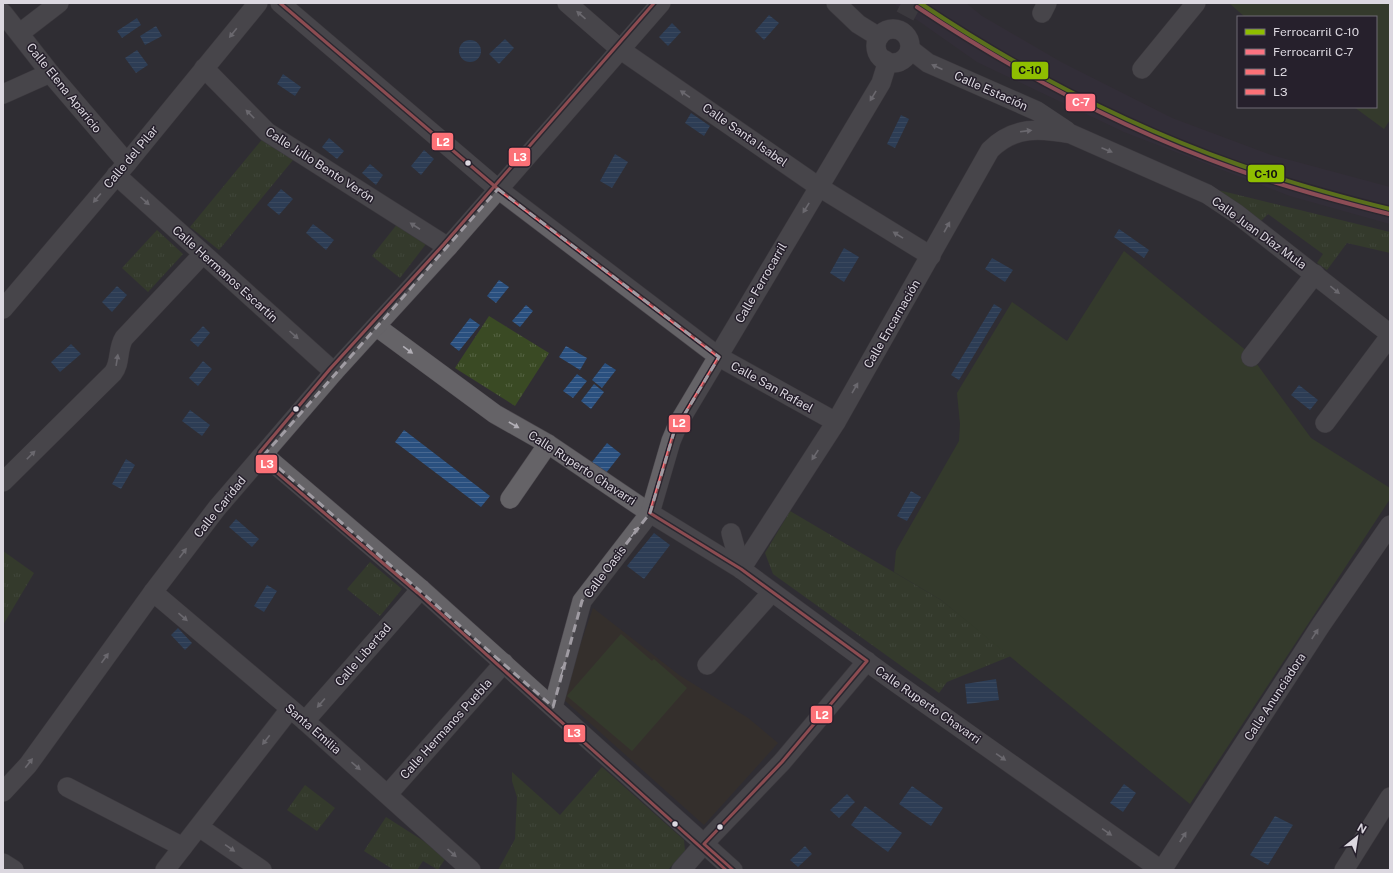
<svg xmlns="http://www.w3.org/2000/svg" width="1393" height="873" font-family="'Public Sans',sans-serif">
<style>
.built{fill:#372f3f}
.education{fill:#3b3225}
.grass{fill:url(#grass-tufts)}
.garden{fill:#3a4a24}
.water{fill:url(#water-rules)}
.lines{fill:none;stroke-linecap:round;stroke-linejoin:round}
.minor-tunnel{stroke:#4a474d;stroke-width:19;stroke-dasharray:19 10;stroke-linecap:butt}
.minor-casing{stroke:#4c484e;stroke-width:20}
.minor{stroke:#656367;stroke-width:19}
.bus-1-casing{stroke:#26202c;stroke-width:6}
.bus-2-casing{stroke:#26202c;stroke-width:6}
.bus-1{stroke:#fc7177;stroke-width:3}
.bus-2{stroke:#fc7177;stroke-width:3}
.rail-1-casing{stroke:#26202c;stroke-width:7}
.rail-2-casing{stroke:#26202c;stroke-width:7}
.rail-1{stroke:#8fbe00;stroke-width:4}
.rail-2{stroke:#fc7381;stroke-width:4}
.oneway{fill:#b2afb6}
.marked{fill:none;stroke:#a09ca3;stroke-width:3;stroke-dasharray:8 5;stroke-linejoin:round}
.bus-dot{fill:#dcd8e0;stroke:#26202c;stroke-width:1.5}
.labels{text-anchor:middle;stroke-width:3;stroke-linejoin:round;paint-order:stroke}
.street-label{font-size:12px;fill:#dcd8e0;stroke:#26202c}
.line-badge{stroke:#26202c;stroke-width:1.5}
.badge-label{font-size:11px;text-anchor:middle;font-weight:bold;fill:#fff}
.pale-badge-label{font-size:11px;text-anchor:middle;font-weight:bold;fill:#111}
</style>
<defs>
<pattern id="grass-tufts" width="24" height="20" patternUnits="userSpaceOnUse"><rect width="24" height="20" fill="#3a4a24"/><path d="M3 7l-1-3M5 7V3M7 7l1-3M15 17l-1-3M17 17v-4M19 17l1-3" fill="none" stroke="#566344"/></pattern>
<pattern id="water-rules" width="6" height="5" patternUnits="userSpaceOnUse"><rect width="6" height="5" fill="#2a507f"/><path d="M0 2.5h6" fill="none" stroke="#486891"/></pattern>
</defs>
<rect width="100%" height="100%" fill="#302d33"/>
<path class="built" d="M893,3H966L982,16L1061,62L1172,118L1271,155L1390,187V224L1290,196L1124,132L977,62Z"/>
<path class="education" d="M593,608L679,675L748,718L778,743L704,825L562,698Z"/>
<g class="grass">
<path d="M264,137L293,160L219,250L190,227Z"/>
<path d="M1218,190L1390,232V253L1347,243L1327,270L1317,263L1323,254L1268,214L1261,221Z"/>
<path d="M398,223L426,244L400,278L372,256Z"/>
<path d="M157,230L183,254L148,292L122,268Z"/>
<path d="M489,316L549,353L515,406L455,368Z"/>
<path d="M790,511L941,600L1011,656L947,682L939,693L773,574L765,553Z"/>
<path d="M3,551L34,573L3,625Z"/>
<path d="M370,562L402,589L380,616L347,589Z"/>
<path d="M602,767L684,840L685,851L668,870H498L515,839L517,797L512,781V772L560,815Z"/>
<path d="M305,785L335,808L317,831L287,810Z"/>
<path d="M386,817L447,856L438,870L423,861L417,870H394L364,851Z"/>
</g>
<g class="garden">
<path d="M1229,3H1387L1390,5V120L1384,129L1354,107H1376V17H1245Z"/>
<path d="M1124,251L1248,352L1311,438L1390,488V499L1190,804L941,600L894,572L896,551L959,441L960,424L957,393L1012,302L1067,341Z"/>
<path d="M621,634L652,661L654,659L687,688L632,751L567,696Z"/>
</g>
<g class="water">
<path d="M769,15L779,23L764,40L755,31Z"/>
<path d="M137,18L141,25L122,38L117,31Z"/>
<path d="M672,23L681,32L668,46L659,37Z"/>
<path d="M156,26L162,36L145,45L140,36Z"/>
<path d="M505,39L514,48L499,64L489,54Z"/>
<circle cx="470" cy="51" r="11"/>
<path d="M137,50L148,65L136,73L125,58Z"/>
<path d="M283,74L301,87L295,96L277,84Z"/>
<path d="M691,113L710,126L704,136L685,123Z"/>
<path d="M901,115L909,119L895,148L887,144Z"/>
<path d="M329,138L344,151L337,159L322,147Z"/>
<path d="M424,150L434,159L421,175L411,166Z"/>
<path d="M615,154L628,162L612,188L600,181Z"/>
<path d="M370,164L383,175L376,185L362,173Z"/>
<path d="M281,189L293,199L279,215L267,205Z"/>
<path d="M313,224L334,240L326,250L306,233Z"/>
<path d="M1119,229L1149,250L1144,258L1114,237Z"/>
<path d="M844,248L859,257L844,282L830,273Z"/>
<path d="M992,258L1013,270L1005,282L985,269Z"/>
<path d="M499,280L509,287L496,303L487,296Z"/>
<path d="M117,286L127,295L112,312L102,302Z"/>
<path d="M994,304L1002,309L959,380L951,375Z"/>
<path d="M526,305L533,311L520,327L512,321Z"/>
<path d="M470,318L480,325L459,351L450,344Z"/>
<path d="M203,326L210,333L198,347L190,340Z"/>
<path d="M71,344L81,354L60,372L51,362Z"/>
<path d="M566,346L587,358L580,370L559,357Z"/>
<path d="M203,361L212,369L198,386L189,378Z"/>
<path d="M605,363L616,370L602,388L592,380Z"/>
<path d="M577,374L587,381L573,398L563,391Z"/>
<path d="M594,384L604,392L591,409L581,401Z"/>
<path d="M1299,385L1318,400L1310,410L1291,395Z"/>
<path d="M190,410L210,425L202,436L182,421Z"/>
<path d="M404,430L490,496L481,507L395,442Z"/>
<path d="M607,443L621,454L606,473L592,462Z"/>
<path d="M126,459L135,465L121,489L112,484Z"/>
<path d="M911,491L921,497L907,521L897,516Z"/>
<path d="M236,519L259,539L252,547L229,527Z"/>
<path d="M654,533L670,545L644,579L627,566Z"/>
<path d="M267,585L277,591L264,612L254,606Z"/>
<path d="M178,628L192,643L185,650L171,635Z"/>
<path d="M996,679L999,700L967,704L965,684Z"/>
<path d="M1124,784L1136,793L1123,812L1110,803Z"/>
<path d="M912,786L943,808L931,826L899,804Z"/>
<path d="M847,794L855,802L839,818L830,810Z"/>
<path d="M865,806L902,833L888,852L851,825Z"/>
<path d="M1275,816L1293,825L1268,865L1250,855Z"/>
<path d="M805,846L812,854L798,867L790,860Z"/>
</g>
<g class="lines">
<path class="minor-tunnel" d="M905,16L912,3"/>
<g class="minor-casing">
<g id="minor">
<path d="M280,3L498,189L719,357L836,422"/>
<path d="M567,3L621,50L819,187L931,256"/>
<path d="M836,3L858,24L879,37"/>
<path d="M3,13L50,73L127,163"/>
<path d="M1042,13L1047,3"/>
<circle cx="893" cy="46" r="17"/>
<path d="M20,33L59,3"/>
<path d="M910,49L928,63L1037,111L1067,131"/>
<path d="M204,68L267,132L448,247"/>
<path d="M1142,69L1196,3"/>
<path d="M3,94L50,73"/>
<path d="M116,175L334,372"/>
<path d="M3,309L127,163L258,3"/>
<path d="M377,327L495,414L548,444L650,513L741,569L888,677L1161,870"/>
<path d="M1251,357L1315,274"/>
<path d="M1325,423L1390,336"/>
<path d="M264,455L421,589L733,870"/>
<path d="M3,482L113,373C121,363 117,349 124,338L203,254"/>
<path d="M510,499L548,444"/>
<path d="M731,533L741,569"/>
<path d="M741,569L836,422L990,150C1014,126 1040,128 1071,134L1207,194L1237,214L1390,334"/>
<path d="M153,592L305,721L471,870"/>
<path d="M707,665L772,592"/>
<path d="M553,707L582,601L650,513L671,441L679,422L881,83L886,67L885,60"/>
<path d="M305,721L421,589"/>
<path d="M67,787L183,847"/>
<path d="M3,792L28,765L153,592L217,508L334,372L448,247L661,3"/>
<path d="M388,794L504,663"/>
<path d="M199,827L262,870"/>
<path d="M3,863L14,870"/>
<path d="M165,870L290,709"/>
<path d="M681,870L712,835L782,762L867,661"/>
<path d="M1162,870L1321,625L1390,525"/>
<path d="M1344,870L1390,797"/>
</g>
</g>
<use href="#minor" class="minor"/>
<g class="bus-1-casing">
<path id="bus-1" d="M280,3L498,189L719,357L674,432L650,513L741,569L867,661L782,762L704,844L733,870"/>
</g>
<g class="bus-2-casing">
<path id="bus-2" d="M654,3L444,244L330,369L260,452L259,455L261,459L418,593L726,870"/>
</g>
<use href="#bus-1" class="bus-1"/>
<use href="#bus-2" class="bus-2"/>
<g class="rail-1-casing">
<path id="rail-1" d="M920,3C1019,69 1124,124 1237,164C1287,182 1338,196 1390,209"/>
</g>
<g class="rail-2-casing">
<path id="rail-2" d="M917,7C1017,73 1122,129 1235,169C1285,187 1337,201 1389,214"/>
</g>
<use href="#rail-1" class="rail-1"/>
<use href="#rail-2" class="rail-2"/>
</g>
<defs><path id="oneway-solid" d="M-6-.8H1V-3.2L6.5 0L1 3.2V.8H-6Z"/></defs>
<g class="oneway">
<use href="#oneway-solid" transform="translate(581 15) rotate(-139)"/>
<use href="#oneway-solid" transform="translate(233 33) rotate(129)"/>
<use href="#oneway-solid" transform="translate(937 67) rotate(-156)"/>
<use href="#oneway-solid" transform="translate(685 94) rotate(-145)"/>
<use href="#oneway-solid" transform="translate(873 96) rotate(121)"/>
<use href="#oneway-solid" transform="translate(250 114) rotate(-135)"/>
<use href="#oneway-solid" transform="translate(1026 131) rotate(-7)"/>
<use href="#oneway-solid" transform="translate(1107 150) rotate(23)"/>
<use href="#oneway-solid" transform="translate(97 198) rotate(130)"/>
<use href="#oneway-solid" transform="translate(145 201) rotate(42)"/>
<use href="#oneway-solid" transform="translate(806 208) rotate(122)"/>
<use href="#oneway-solid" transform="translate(415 226) rotate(-147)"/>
<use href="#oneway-solid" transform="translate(947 227) rotate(-61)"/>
<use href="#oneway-solid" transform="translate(898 235) rotate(-148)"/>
<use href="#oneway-solid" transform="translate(1335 290) rotate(39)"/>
<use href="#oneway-solid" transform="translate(294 335) rotate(42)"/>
<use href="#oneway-solid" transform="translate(408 350) rotate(36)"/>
<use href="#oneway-solid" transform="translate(117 360) rotate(-81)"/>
<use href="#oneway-solid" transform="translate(855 388) rotate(-60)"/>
<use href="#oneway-solid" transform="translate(514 425) rotate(30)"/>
<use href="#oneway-solid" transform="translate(31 455) rotate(-45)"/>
<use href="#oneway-solid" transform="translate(815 455) rotate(123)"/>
<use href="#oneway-solid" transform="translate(635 532) rotate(-53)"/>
<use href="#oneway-solid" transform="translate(183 553) rotate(-53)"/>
<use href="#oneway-solid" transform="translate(183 617) rotate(41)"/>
<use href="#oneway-solid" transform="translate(1315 634) rotate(-57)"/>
<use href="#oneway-solid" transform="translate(105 658) rotate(-54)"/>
<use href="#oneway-solid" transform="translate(563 670) rotate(-74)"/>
<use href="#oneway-solid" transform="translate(321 703) rotate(131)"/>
<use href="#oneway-solid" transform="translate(266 740) rotate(128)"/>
<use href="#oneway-solid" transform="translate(1001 757) rotate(35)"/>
<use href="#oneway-solid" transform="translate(29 763) rotate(-52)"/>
<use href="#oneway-solid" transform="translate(356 766) rotate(41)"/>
<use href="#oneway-solid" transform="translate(1107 832) rotate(35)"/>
<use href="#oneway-solid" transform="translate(1183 837) rotate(-57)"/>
<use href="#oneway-solid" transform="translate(230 848) rotate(35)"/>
<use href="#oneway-solid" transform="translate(452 853) rotate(42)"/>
</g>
<path d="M0 0H1393V873H0ZM498,189L719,357L674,432L650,513L582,601L553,707L264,455Z" fill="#302d33" fill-opacity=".55" fill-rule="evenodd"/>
<path class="marked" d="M498,189L719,357L674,432L650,513L582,601L553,707L264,455Z"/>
<g class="bus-dot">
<circle cx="468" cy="163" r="3.5"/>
<circle cx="296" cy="409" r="3.5"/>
<circle cx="675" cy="824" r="3.5"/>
<circle cx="720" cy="827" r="3.5"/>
</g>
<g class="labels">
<g class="street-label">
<text transform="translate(64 88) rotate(51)" y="4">Calle Elena Aparicio</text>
<text transform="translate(991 91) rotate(24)" y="4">Calle Estación</text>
<text transform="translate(745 135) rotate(35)" y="4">Calle Santa Isabel</text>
<text transform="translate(131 157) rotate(-50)" y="4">Calle del Pilar</text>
<text transform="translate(320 165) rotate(33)" y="4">Calle Julio Bento Verón</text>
<text transform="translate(1259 233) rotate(36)" y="4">Calle Juan Díaz Mula</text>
<text transform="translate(225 274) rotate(42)" y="4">Calle Hermanos Escartín</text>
<text transform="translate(761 283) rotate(-60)" y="4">Calle Ferrocarril</text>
<text transform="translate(892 324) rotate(-60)" y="4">Calle Encarnación</text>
<text transform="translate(772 387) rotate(29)" y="4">Calle San Rafael</text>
<text transform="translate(582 468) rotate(33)" y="4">Calle Ruperto Chavarri</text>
<text transform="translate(220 507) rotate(-51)" y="4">Calle Caridad</text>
<text transform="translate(605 572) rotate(-53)" y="4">Calle Oasis</text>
<text transform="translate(363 655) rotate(-49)" y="4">Calle Libertad</text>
<text transform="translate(1275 697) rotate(-57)" y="4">Calle Anunciadora</text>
<text transform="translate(928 705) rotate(35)" y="4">Calle Ruperto Chavarri</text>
<text transform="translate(313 729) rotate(41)" y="4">Santa Emilia</text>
<text transform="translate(446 729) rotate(-48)" y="4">Calle Hermanos Puebla</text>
</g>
</g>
<g class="line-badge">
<rect x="1011" y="61" width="38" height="19" rx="4" fill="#8fbe00"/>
<rect x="1065" y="93" width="31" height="19" rx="4" fill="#fc7381"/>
<rect x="431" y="132" width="23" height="19" rx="4" fill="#fc7177"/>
<rect x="508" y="147" width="23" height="20" rx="4" fill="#fc7177"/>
<rect x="1247" y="164" width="38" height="19" rx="4" fill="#8fbe00"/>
<rect x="668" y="414" width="23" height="19" rx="4" fill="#fc7177"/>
<rect x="255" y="454" width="23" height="20" rx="4" fill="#fc7177"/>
<rect x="810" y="705" width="23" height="19" rx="4" fill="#fc7177"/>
<rect x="563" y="724" width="23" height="19" rx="4" fill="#fc7177"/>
</g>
<g class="badge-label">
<text x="1081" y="106">C-7</text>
<text x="443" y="146">L2</text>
<text x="520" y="161">L3</text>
<text x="679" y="427">L2</text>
<text x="267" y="468">L3</text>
<text x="822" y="719">L2</text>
<text x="574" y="737">L3</text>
</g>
<g class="pale-badge-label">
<text x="1030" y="74">C-10</text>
<text x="1266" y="178">C-10</text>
</g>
<rect width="1393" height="873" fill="none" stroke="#dcd8e0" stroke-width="8"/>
<rect x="1237" y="16" width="140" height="92" fill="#26202c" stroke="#6f6a74"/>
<rect x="1245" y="29" width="20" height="6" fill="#8fbe00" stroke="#6f6a74"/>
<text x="1273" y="36" font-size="12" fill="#dcd8e0">Ferrocarril C-10</text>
<rect x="1245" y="49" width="20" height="6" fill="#fc7381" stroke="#6f6a74"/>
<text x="1273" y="56" font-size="12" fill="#dcd8e0">Ferrocarril C-7</text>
<rect x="1245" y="69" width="20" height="6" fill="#fc7177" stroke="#6f6a74"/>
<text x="1273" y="76" font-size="12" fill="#dcd8e0">L2</text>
<rect x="1245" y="89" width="20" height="6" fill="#fc7177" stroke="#6f6a74"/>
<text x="1273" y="96" font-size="12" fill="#dcd8e0">L3</text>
<g transform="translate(1357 837) rotate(30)" stroke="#26202c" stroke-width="3" paint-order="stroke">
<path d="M0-3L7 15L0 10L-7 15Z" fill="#dcd8e0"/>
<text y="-6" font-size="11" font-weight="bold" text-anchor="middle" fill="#dcd8e0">N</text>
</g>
</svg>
